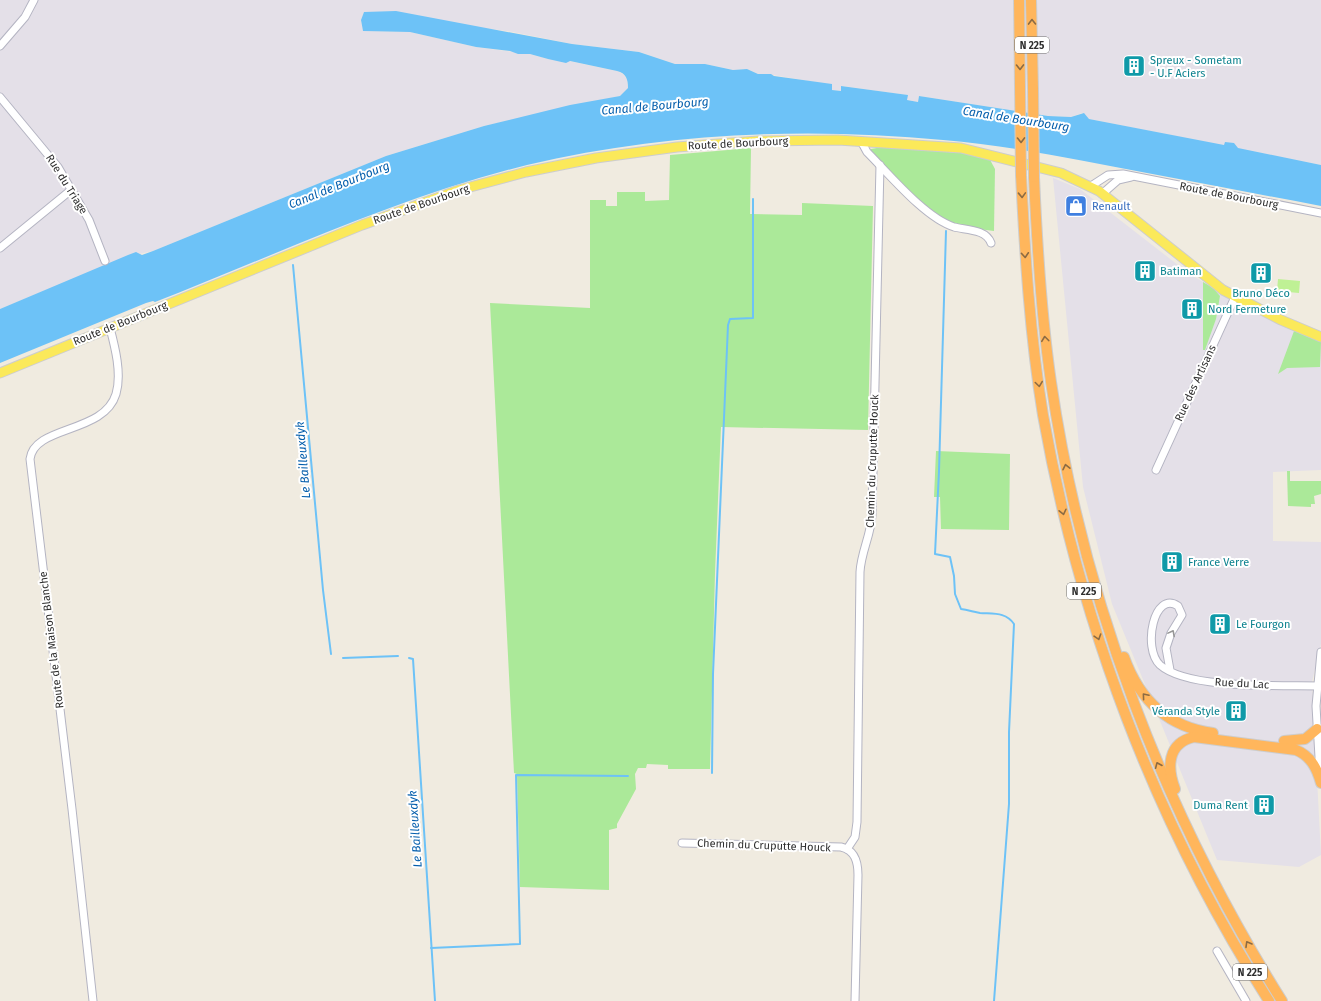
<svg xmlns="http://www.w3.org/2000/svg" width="1321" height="1001" font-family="'Fira Sans',sans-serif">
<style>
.industrial{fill:#e4e0e8}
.green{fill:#abe999}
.pitch{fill:#bff195}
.water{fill:#6dc2f7}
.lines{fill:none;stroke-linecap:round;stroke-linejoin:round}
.stream{stroke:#6dc2f7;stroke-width:2}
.minor-casing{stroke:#b4b4c2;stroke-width:9}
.major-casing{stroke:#cdcdcd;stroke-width:11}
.highway-casing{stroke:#cdcdcd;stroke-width:12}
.minor{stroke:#fff;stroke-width:7}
.major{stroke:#fbe95a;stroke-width:9}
.highway{stroke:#ffb65c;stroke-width:10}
.highway-bridge-casing{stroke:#cdcdcd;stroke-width:12;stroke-linecap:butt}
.highway-bridge{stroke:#ffb65c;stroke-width:10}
.oneway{stroke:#8c6b43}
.oneway2{stroke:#969696}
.labels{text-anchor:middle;stroke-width:4;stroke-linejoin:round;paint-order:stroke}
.shield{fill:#fff;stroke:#6d6d6d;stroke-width:1}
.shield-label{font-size:10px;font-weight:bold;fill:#2e2e2e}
.culture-label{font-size:11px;fill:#0d838f;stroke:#fff;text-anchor:start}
.street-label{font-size:11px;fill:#2e2e2e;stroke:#fff}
.shop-label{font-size:11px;fill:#366cbe;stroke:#fff;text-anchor:start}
.water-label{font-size:12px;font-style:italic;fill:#045eac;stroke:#fff}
</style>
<rect width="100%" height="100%" fill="#f0ebe0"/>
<g class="industrial">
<path d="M0,0H1321V165L1089,119L1082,113L1071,117L1048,116L919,96L918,102L907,100V95L842,86L841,91L832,90V85L773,75L758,74L747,69L733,70L705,64H675L639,52L572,44L513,32L364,12L361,20L363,31L410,32L476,47L530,54L548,59L569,61L617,71L623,74L627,79L628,88L620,96L484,126L386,156L153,251L129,256L0,309Z"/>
<path d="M1053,178L1080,189L1187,272L1241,306L1321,340V470L1273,472V541L1321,542V644L1312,682L1321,855L1299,867L1217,860L1112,604L1083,487Z"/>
</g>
<g class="green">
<path d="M883,147L961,153L989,158L995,169L994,231L963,227L938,218L870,153L871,149Z"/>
<path d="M751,148L750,214L802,215V203L873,206L868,430L721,427L715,573L710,769H668V765L647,764L646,768H638L635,774L636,789L617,824V828L609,830V890L520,887L517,774L514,773L490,303L590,308V200H606V206H617V192H645V201L669,200L670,155Z"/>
<path d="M1203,282L1213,288L1220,296L1216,319L1205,350H1203Z"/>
<path d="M1294,331L1321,342L1320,367L1287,368L1278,374Z"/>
<path d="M936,451L1010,454L1009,530L941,529L940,497H934Z"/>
<path d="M1287,471H1290V481H1321V494L1314,496L1315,504H1311V507L1288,506Z"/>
</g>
<path class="pitch" d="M1278,279L1300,281L1299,293L1277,291Z"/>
<path class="water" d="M396,11L572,44L639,52L675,64H705L733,70L747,69L758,74H771L774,76L832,84V90L841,91V86L908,95L907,100L918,102L919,96L1048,116L1071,117L1084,113L1089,119L1224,145L1225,142L1234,143L1238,148L1321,165V206C1263,195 1205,184 1147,173C1079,160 1012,146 943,140C804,127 663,133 527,165C406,195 293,247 178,293L155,302L153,301L146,303L0,363V309L128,255L136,252L142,255L153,251L386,156L484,126L570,105L620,96L628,88C628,79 626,73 617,71L570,61L566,63L548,59L530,54H518L510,51L476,47L410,32L363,31L361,20L364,12Z"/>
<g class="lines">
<g class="stream">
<path d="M946,231L939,471L935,554L950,557L954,576L955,594L961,609C968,610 974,612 980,613C994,614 1006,612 1014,624L1009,732V804L994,1001"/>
<path d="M293,265L323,590L331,654"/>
<path d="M343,658L398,656"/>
<path d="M409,658L413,659L435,1001"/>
<path d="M712,773L713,674L728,325L730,319L753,318V199"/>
<path d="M431,948L520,944L516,775L628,776"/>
</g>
<g class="minor-casing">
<g id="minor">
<path d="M0,46L25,17L34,0"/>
<path d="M0,97L58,167L89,220L105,261"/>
<path d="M861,141L867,152C889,174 925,218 954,227C966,230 986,229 991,243"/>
<path d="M1091,186L1108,175L1123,174L1321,213"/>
<path d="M1102,194L1118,180L1131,177"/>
<path d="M0,248L71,190"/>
<path d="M1156,470L1235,297"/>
<path d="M1170,670L1166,648L1171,633L1182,615L1178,606C1154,590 1142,648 1160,665C1188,690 1283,685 1321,686"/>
<path d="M1320,774L1316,706L1321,652"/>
<path d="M682,843L841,847C855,850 858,862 858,875L855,1001"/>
<path d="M847,849L855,837L857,822L860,572C861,552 871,535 872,515L880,165"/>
<path d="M1217,951L1246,1001"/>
<path d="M93,1001L72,809L30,459C34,425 104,434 116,394C122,374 115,347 110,328"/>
</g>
</g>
<g class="major-casing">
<path id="major" d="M0,373L362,225L459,190L526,172L596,158L677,147L758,141L838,140L961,148L1061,173L1099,191L1223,290L1281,320L1321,337"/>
</g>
<g class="highway-casing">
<g id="highway">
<path d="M1019,0L1020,87"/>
<path d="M1031,0L1033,89"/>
<path d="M1021,175C1025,255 1030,336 1043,415C1080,623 1155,823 1269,1001"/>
<path d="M1034,177C1037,246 1041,314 1051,382C1083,602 1164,813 1282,1001"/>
<path d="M1124,657C1139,699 1167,727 1213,733"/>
<path d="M1284,741L1305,739L1317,729"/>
<path d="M1175,789C1167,768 1167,743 1194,737L1296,750C1311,756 1317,769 1321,783"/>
</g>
</g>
<use href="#minor" class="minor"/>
<use href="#major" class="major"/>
<use href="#highway" class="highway"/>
<g class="highway-bridge-casing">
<g id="highway-bridge">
<path d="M1020,87L1021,175"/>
<path d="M1033,89L1034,177"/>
</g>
</g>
<use href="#highway-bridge" class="highway-bridge"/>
</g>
<defs><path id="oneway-chevron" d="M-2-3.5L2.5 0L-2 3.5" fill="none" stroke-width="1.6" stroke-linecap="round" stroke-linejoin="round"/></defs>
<g class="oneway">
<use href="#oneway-chevron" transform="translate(1032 22) rotate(-91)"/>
<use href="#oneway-chevron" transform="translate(1020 67) rotate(89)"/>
<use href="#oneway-chevron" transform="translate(1021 140) rotate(89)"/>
<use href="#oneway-chevron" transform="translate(1022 195) rotate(88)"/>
<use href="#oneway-chevron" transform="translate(1025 255) rotate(86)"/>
<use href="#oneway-chevron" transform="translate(1045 339) rotate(-97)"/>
<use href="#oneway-chevron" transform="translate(1039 384) rotate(82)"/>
<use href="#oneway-chevron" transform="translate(1066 467) rotate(-102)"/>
<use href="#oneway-chevron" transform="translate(1063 512) rotate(77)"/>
<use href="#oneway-chevron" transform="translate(1098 637) rotate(72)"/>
<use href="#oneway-chevron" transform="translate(1145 696) rotate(-130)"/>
<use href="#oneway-chevron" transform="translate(1158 765) rotate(-113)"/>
<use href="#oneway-chevron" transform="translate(1248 944) rotate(-120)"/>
</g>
<use class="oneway2" href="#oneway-chevron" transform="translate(1172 633) rotate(-62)"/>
<defs>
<g id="building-square" transform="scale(1.15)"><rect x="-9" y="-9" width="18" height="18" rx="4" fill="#0f9aa8" stroke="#fff"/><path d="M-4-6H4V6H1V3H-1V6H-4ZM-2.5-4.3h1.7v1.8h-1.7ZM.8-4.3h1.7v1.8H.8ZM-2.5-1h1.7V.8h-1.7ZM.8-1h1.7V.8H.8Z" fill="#fff"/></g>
<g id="shop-square" transform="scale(1.15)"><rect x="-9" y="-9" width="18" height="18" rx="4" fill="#3f7fe0" stroke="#fff"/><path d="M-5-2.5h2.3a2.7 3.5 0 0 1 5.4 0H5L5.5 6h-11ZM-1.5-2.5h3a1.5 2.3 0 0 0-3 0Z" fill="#fff"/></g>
</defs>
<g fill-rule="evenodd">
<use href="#building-square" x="1134" y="66"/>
<use href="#shop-square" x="1076" y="206"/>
<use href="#building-square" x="1145" y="271"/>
<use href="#building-square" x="1261" y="273"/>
<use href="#building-square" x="1192" y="309"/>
<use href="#building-square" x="1172" y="562"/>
<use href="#building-square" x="1220" y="624"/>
<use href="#building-square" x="1236" y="711"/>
<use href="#building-square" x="1264" y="805"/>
</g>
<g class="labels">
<g class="shield">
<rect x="1015" y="37" width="34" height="16" rx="3"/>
<rect x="1067" y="583" width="34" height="16" rx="3"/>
<rect x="1233" y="964" width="34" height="16" rx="3"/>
</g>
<g class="shield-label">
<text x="1032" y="49">N 225</text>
<text x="1084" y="595">N 225</text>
<text x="1250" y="976">N 225</text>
</g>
<g class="culture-label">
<text x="1150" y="64">Spreux - Sometam<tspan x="1150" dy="13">- U.F Aciers</tspan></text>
<text x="1160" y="275">Batiman</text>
<text x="1261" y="297" text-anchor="middle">Bruno Déco</text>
<text x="1208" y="313">Nord Fermeture</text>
<text x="1188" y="566">France Verre</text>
<text x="1236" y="628">Le Fourgon</text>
<text x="1220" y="715" text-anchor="end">Véranda Style</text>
<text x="1248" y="809" text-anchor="end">Duma Rent</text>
</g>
<g class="street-label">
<text transform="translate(738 143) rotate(-3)" y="4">Route de Bourbourg</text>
<text transform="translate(67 184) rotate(58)" y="4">Rue du Triage</text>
<text transform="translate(1229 195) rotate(11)" y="4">Route de Bourbourg</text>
<text transform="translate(421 204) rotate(-19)" y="4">Route de Bourbourg</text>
<text transform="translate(120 323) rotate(-22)" y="4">Route de Bourbourg</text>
<text transform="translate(1195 383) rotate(-65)" y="4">Rue des Artisans</text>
<text transform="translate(872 461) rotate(-88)" y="4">Chemin du Cruputte Houck</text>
<text transform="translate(51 640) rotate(-97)" y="4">Route de la Maison Blanche</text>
<text transform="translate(1242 683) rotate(3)" y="4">Rue du Lac</text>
<text transform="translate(764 845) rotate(2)" y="4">Chemin du Cruputte Houck</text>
</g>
<g class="shop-label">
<text x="1092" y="210">Renault</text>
</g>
<g class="water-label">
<text transform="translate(655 106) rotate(-5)" y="4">Canal de Bourbourg</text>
<text transform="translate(1016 119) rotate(9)" y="4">Canal de Bourbourg</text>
<text transform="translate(339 185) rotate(-22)" y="4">Canal de Bourbourg</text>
<text transform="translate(303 460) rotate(-95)" y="4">Le Bailleuxdyk</text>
<text transform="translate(415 829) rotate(-94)" y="4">Le Bailleuxdyk</text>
</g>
</g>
</svg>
